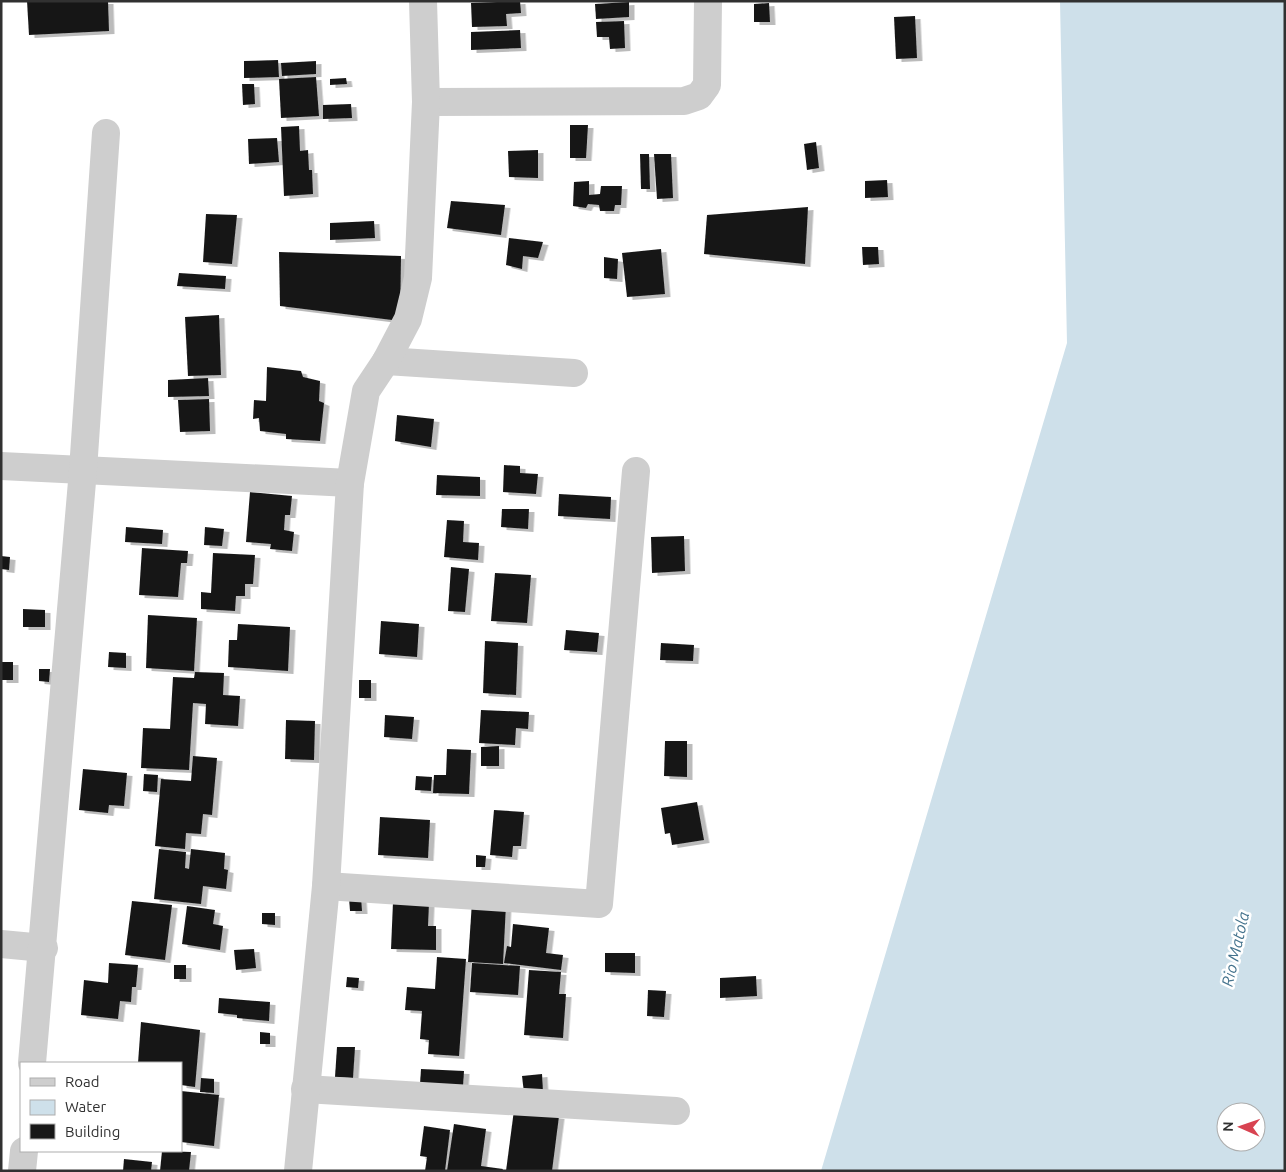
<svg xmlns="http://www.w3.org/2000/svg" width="1286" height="1172" font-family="Ubuntu,sans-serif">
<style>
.water{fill:#cee0ea;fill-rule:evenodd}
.building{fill:#181818;filter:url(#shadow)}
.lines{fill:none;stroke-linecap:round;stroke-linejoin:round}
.minor{stroke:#cecece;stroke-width:28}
.labels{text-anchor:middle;stroke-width:5;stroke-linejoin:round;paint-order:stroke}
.water-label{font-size:16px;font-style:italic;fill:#44738d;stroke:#fff}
</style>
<defs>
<filter id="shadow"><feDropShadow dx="5.5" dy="3" stdDeviation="0" flood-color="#0004"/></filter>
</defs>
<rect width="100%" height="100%" fill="#fff"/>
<path class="water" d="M1060,1H1285V1171H821L1067,343ZM1226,1112H1256V1142H1226Z"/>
<g class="building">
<path d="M27,1H108L109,31L29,35Z"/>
<path d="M520,1L521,13L506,14L507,26L472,27L471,3Z"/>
<path d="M629,2V17L596,19L595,4Z"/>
<path d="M769,3L770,22H754V4Z"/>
<path d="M915,16L917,58L896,59L894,17Z"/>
<path d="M624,21L625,48L610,49L609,37H597L596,22Z"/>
<path d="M520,30L521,48L471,50V32Z"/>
<path d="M278,60L279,77L244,78V61Z"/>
<path d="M316,61V74L282,76L281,63Z"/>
<path d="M316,77L319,116L281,118L279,79Z"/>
<path d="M346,78L347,84L330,85V79Z"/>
<path d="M242,84H254L255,104L243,105Z"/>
<path d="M351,104L352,118L323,119V105Z"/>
<path d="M570,125H588L586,158H570Z"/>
<path d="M299,126L300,151L308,150L309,170H312L313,194L284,196L281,127Z"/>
<path d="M277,138L279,162L249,164L248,139Z"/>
<path d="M816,142L819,168L807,170L804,144Z"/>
<path d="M538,150V178L509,177L508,151Z"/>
<path d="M640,154H649L650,189H641Z"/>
<path d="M654,154H671L673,198L657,199Z"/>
<path d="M887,180L888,197L865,198V181Z"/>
<path d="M589,181V195L600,194L601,186H622L621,205H615L614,211H600L599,205L588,204L586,208L573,206L574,182Z"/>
<path d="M451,201L505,205L501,235L447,228Z"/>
<path d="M808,207L805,264L704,254L707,215Z"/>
<path d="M206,214L237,215L232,264L203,262Z"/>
<path d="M374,221L375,238L330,240V223Z"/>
<path d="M509,238L543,242L538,258L523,256L522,269L506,265Z"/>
<path d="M862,247H878L879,264L863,265Z"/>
<path d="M661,249L665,294L627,297L622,253Z"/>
<path d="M279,252L401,256L400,321L280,306Z"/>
<path d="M604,257L618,259L617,279L604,278Z"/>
<path d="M179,273L226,276L225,289L177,286Z"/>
<path d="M219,315L221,375L188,376L185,317Z"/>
<path d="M267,367L301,371L303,377L320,381L319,401L324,403L320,441L286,439V434L260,431L259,418L253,419L254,400L266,401Z"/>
<path d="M208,378L209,396L168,397V380Z"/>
<path d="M209,399L210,431L180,432L178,400Z"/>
<path d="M397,415L434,419L431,447L395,441Z"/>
<path d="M504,465L520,466V473L538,474L536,494L503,492Z"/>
<path d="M437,475L480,477V496L436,495Z"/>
<path d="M250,492L292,496L290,515H285L284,530L294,532L292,551L270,549L271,544L246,542Z"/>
<path d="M559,494L611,497L610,519L558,516Z"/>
<path d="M502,509H529L528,529L501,527Z"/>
<path d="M447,520L464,521L463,542L479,543L478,560L444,557Z"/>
<path d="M126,527L163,530L162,544L125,542Z"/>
<path d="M205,527L224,529L222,546L204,545Z"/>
<path d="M684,536L685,571L652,573L651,537Z"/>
<path d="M142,548L188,551L187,563H181L178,597L139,595Z"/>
<path d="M213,553L255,555L253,584H245V596H236L235,611L201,609V592L211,593Z"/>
<path d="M1,556L10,557L9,570L1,569Z"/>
<path d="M451,567L469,569L465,612L448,611Z"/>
<path d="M495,573L531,575L527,623L491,621Z"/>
<path d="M23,609L45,610V627H23Z"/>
<path d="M148,615L197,618L194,671L146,668Z"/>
<path d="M381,621L419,624L417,657L379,654Z"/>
<path d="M238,624L290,627L288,671L228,667L229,640H237Z"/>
<path d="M566,630L599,633L597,652L564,650Z"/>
<path d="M485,641L518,643L516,695L483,693Z"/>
<path d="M661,643L694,645L693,661L660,660Z"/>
<path d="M109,652L126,653V668L108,667Z"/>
<rect x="1" y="662" width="12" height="18"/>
<path d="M39,669H50L49,682L39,681Z"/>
<path d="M195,672L224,673L223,695L240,696L238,726L205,724L206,704L193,703L189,770L141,768L143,728L170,729L173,677L194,678Z"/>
<rect x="359" y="680" width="12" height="18"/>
<path d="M481,710L529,712L528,729L516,728L515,745L479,743Z"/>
<path d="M385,715L414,717L412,739L384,737Z"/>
<path d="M286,720L315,721L314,760L285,759Z"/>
<path d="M665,741H687V777L664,776Z"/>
<path d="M499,746V766H481V747Z"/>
<path d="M447,749L471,750L469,794L433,793L434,775H446Z"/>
<path d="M193,756L217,758L212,815L203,814L201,834L186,833L185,849L155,846L161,779L191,781Z"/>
<path d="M83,769L127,773L124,806L109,805L108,813L79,810Z"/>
<path d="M144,774L158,775L157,792L143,791Z"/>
<path d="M416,776L432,777L431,791L415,790Z"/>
<path d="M697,802L704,840L672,845L670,833L665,834L661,808Z"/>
<path d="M494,810L524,812L521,846H513L512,857L490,855Z"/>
<path d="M380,817L430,820L428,858L378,855Z"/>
<path d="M159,849L186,852L185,868L189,869L191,849L225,853L224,869L228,870L226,889L203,886L201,904L154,899Z"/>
<path d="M476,855L486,856L485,867H476Z"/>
<path d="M361,897L362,911H350L349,898Z"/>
<path d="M132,901L172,905L165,960L125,955Z"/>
<path d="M393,902L429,903L428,926H436V950L391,949Z"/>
<path d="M472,902L506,904L503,964L468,962Z"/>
<path d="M187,906L215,910L213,924L223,926L220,950L182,944Z"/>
<path d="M262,913H275V925L262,924Z"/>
<path d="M513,924L549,928L546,953L563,955L561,970L504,963L507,946L511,947Z"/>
<path d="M254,949L256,968L236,970L234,950Z"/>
<path d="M605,953H635V973L605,972Z"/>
<path d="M437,957L466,959L459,1056L428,1054L429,1040L420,1039L422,1011L405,1010L407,987L435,989Z"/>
<path d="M109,963L138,965L136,987H132L131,1002L120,1001L118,1019L81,1015L84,980L108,983Z"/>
<path d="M472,963L520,966L518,995L470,992Z"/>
<rect x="174" y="965" width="12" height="14"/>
<path d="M529,970L561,972L559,994H566L563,1038L524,1035Z"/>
<path d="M756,976L757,996L720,998V978Z"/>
<path d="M347,977L359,978L358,988L346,987Z"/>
<path d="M648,990L666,991L664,1017L647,1016Z"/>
<path d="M219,998L270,1002L269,1021L237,1018V1015L218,1013Z"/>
<path d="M141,1022L200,1030L195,1087L181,1085V1063H138Z"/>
<path d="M260,1032L270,1033V1044H260Z"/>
<path d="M337,1047H355L353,1078L335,1077Z"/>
<path d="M421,1069L464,1071L463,1086L420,1084Z"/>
<path d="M542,1074L543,1092L524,1093L522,1076Z"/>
<path d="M201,1078L214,1079V1093L200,1092Z"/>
<path d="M181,1091L219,1095L214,1146L181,1142Z"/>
<path d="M514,1110L559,1116L552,1171H506Z"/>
<path d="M454,1124L486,1129L481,1166L503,1169L502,1171H447Z"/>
<path d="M424,1126L450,1130L445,1171H425L427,1157L420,1156Z"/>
<path d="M162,1151L191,1152L189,1171H160Z"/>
<path d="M124,1159L152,1162L151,1171H123Z"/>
</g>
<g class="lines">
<g class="minor">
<path d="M426,102L684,101L699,96L707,85L708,1"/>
<path d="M386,361L574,373"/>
<path d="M1,466L350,483"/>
<path d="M326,886L599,904L636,471"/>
<path d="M1,944L44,948"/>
<path d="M32,1063L83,470L106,133"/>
<path d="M305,1089L676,1111"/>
<path d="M22,1171L24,1151"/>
<path d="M298,1171L326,886L350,483L366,391L386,361L408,319L418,278L426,102L423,1"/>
</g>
</g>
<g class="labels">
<g class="water-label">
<text transform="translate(1235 949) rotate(-77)" y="6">Rio Matola</text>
</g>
</g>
<rect width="1286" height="1172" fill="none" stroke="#313131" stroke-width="5"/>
<rect x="20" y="1062" width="162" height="90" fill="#ffffff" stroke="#adadad"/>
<rect x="30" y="1078" width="25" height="8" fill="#cecece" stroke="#adadad"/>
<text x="65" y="1087" font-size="15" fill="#313131">Road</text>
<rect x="30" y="1100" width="25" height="15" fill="#cee0ea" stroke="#adadad"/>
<text x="65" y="1112" font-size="15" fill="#313131">Water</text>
<rect x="30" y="1124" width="25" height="15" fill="#181818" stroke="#adadad"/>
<text x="65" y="1137" font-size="15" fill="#313131">Building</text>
<g transform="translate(1241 1127) rotate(272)"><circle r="24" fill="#ffffff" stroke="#adadad"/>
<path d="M0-4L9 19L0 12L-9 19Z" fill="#d84351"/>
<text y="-8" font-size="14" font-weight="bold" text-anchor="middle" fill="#313131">N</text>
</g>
</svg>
